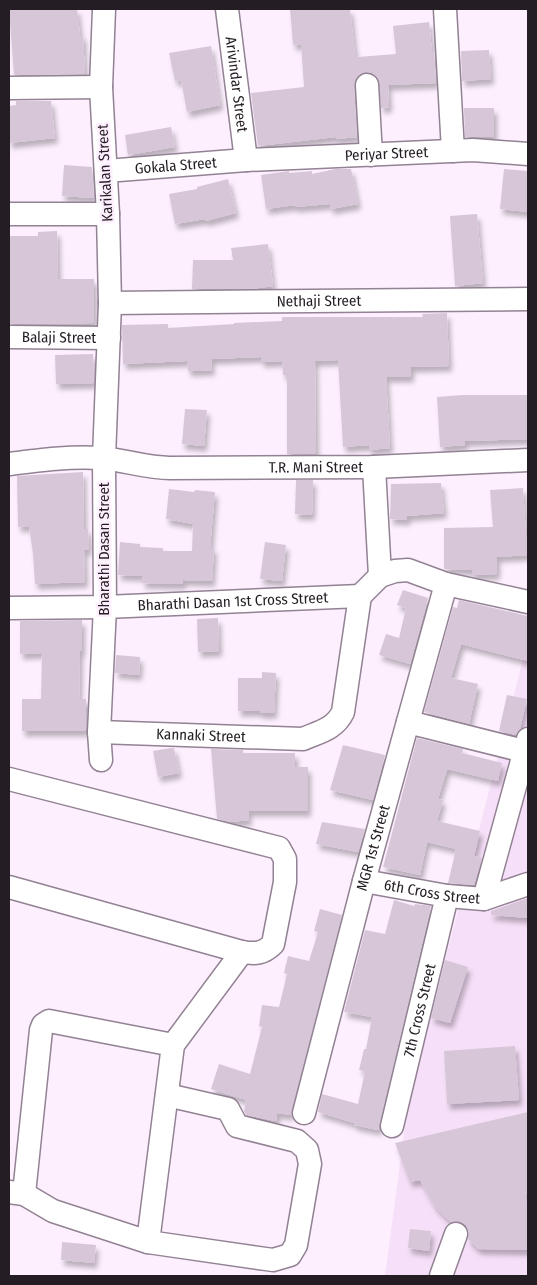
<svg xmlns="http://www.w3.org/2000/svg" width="537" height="1285" font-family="'Fira Sans Condensed',sans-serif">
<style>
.built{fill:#f6dff8}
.building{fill:#d7c6d8;filter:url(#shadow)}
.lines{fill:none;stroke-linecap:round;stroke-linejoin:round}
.minor-casing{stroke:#928293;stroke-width:25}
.minor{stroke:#fff;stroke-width:22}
.labels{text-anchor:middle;stroke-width:5;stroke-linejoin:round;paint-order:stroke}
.street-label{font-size:15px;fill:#241e24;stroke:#fdeffe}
</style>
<defs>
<filter id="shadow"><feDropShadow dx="3" dy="5.5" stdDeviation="2.5" flood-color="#0004"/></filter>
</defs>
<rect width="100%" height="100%" fill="#fdeffe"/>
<path class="built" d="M528,640V1276H385L408,1104Z"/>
<g class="building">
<path d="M9,9H77L80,35H83L85,74L14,75Z"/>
<path d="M290,9H350L355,54H358V57L396,54L393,26L429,22L432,52H434L436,83L388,85L389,107L381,108L378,78L372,73L366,72L360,74L356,79L354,86L357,137L337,139L336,137L258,146L251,93L304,87L301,44L293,45Z"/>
<path d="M211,46L220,105L187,112L181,80L175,81L169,53Z"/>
<path d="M489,50L491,79L462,81L461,51Z"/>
<path d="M16,101H51L55,138L9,143V106L16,105Z"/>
<path d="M464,108H494V137H465Z"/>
<path d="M171,127L175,147L128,155L125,135Z"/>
<path d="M64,165L92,167L94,198L62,196Z"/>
<path d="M335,169H351L358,204L331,209L330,204L295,207V205L266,209L261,175L289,171V173L312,171V174Z"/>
<path d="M504,169L528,171V212L500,209Z"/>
<path d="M228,179L236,213L206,221L205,219L175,224L169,194L197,189V187Z"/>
<path d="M477,214L483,283L455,286L450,216Z"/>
<path d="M57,231L58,279H94V323L9,324V236H38V232Z"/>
<path d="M268,244L273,286L252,289H192L193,260H233L231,248Z"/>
<path d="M447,313L449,366L411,367V377H386L390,448L369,450V445L343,447L338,360L315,361L316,454H287V375H283L282,361L261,362V357L211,359L212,370L188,371L187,361L123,364L122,325L168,324V328L234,324V323L282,321V317H423L422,314Z"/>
<path d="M93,354L94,383L56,384L55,355Z"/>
<path d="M462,395H528V439L465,441V445L440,447L437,397Z"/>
<path d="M185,409L207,410L204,446L182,444Z"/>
<path d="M83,472L84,529H88L89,550H84L85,582L35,584L33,554L29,526L18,527L17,476Z"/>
<path d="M296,480H313L312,515L295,514Z"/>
<path d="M441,483L444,513L407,516V520L390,519L391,484Z"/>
<path d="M523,488L526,536H528V555L497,557V574L472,575V570L444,569V528L493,527L490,490Z"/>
<path d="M169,489L194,492L195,490L215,492L210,548H214L212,581L183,580V584L142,583L143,576L118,575L120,542L140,544V547L163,548V551H192L193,524L166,519Z"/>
<path d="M265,542L286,545L282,581L260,579Z"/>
<path d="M403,590L428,598L410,664L379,655L386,634L399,638L406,608L397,605Z"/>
<path d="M459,600L528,616V661L461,644L451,678L478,684L469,724L424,712L453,607L457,608Z"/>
<path d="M218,618L219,651L198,652L197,619Z"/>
<path d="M82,620V651H80L79,699H86V731H22V699H41L42,653L20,654V621Z"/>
<path d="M116,655L140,657L139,675L115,673Z"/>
<path d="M262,672L276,673L274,713H260V711H238V678H262Z"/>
<path d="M507,695L527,699L520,729L516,735L499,731Z"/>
<path d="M417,738L463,749L462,753L502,763L498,781L447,769L438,799L443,800L437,821L480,831L474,856L482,858L474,885L448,883L456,849L427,842L420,875L383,867Z"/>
<path d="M343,745L385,755L373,800L330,790Z"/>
<path d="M171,748H174L179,773L158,777L153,751Z"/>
<path d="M211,749L243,750V753H295V767H308V811H248L249,820L231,822L217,819Z"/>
<path d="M322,822L365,829L358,852L316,844Z"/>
<path d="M528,898V918L491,915V911Z"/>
<path d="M394,900L414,906L415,904L431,906L378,1130L354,1125V1123L318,1112L322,1094L358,1104L365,1071L359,1070L364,1049H366L372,1017L344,1012L365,930L385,934Z"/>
<path d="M320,909L342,915L291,1115L277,1113L276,1121L246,1115L244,1111L246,1100L211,1089L219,1064L250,1074L262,1027L259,1026L262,1005L279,1007L287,974L284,973L288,956L309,961L318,932L314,931Z"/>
<path d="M445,960L468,967L450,1023L431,1018Z"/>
<path d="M515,1046L519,1100L447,1104L444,1051Z"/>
<path d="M528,1112V1195H526L528,1250L478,1249L468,1239L469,1232L466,1225L460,1222H451L435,1207L420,1180L410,1182L395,1143Z"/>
<path d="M410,1229L431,1231L429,1251L408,1248Z"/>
<path d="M62,1242L96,1245L94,1263L61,1260Z"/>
</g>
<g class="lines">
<g class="minor-casing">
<g id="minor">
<path id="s1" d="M227,9L246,160"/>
<path d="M445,9L453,151"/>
<path d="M367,85L371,155"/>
<path d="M9,88L101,87"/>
<path id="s2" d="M106,171L246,160L473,150L528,154"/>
<path d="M9,214H108"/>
<path id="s3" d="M110,303L528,299"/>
<path id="s4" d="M9,337L109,338"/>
<path id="s5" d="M9,464C40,460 70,456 101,458C125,460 146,468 170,468L374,467L528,460"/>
<path d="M374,467L380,576"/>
<path id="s6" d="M9,608L105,607L360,596"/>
<path d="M408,722L528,752"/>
<path id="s7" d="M99,732L303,739C319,732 335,729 343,712L360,596L380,576L395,571L408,570L446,584L528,602"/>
<path d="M101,760L99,732L105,607L104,458L110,303L108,214L101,87L104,9"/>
<path d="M9,779L279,848L285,859V882L273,944C263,954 255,954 242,952L9,887"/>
<path id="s8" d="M364,881L447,896L484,899L528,884"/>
<path d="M484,899L528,739"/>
<path id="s9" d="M304,1113L364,881L446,584"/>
<path id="s10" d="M392,1126L447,896"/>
<path d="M9,1192L24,1194L53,1211L148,1242L273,1260L290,1255L296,1245L310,1164L307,1150L297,1141L237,1126L228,1109L167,1095"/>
<path d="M24,1194L41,1030L43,1025L49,1021L173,1045"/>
<path d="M148,1242L173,1045L242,952"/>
<path d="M441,1276L456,1234"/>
</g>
</g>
<use href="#minor" class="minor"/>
</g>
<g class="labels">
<g class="street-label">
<text dy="5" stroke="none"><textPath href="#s1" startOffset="76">Arivindar Street</textPath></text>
<text dy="5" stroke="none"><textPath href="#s2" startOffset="281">Periyar Street</textPath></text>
<text dy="5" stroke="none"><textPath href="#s2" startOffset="70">Gokala Street</textPath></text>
<text transform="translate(105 173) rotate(-93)" y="5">Karikalan Street</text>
<text dy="5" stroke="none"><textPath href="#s3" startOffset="209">Nethaji Street</textPath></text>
<text dy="5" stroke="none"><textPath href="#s4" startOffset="50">Balaji Street</textPath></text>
<text dy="5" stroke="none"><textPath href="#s5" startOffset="308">T.R. Mani Street</textPath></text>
<text transform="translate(104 549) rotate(-90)" y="5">Bharathi Dasan Street</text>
<text dy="5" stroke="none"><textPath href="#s6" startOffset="224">Bharathi Dasan 1st Cross Street</textPath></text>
<text dy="5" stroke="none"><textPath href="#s7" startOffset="102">Kannaki Street</textPath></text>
<text dy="5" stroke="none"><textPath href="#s9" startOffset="274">MGR 1st Street</textPath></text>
<text dy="5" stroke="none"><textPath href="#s8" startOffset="69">6th Cross Street</textPath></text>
<text dy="5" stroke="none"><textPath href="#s10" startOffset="119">7th Cross Street</textPath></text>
</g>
</g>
<rect width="537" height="1285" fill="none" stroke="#241e24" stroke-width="20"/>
</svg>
